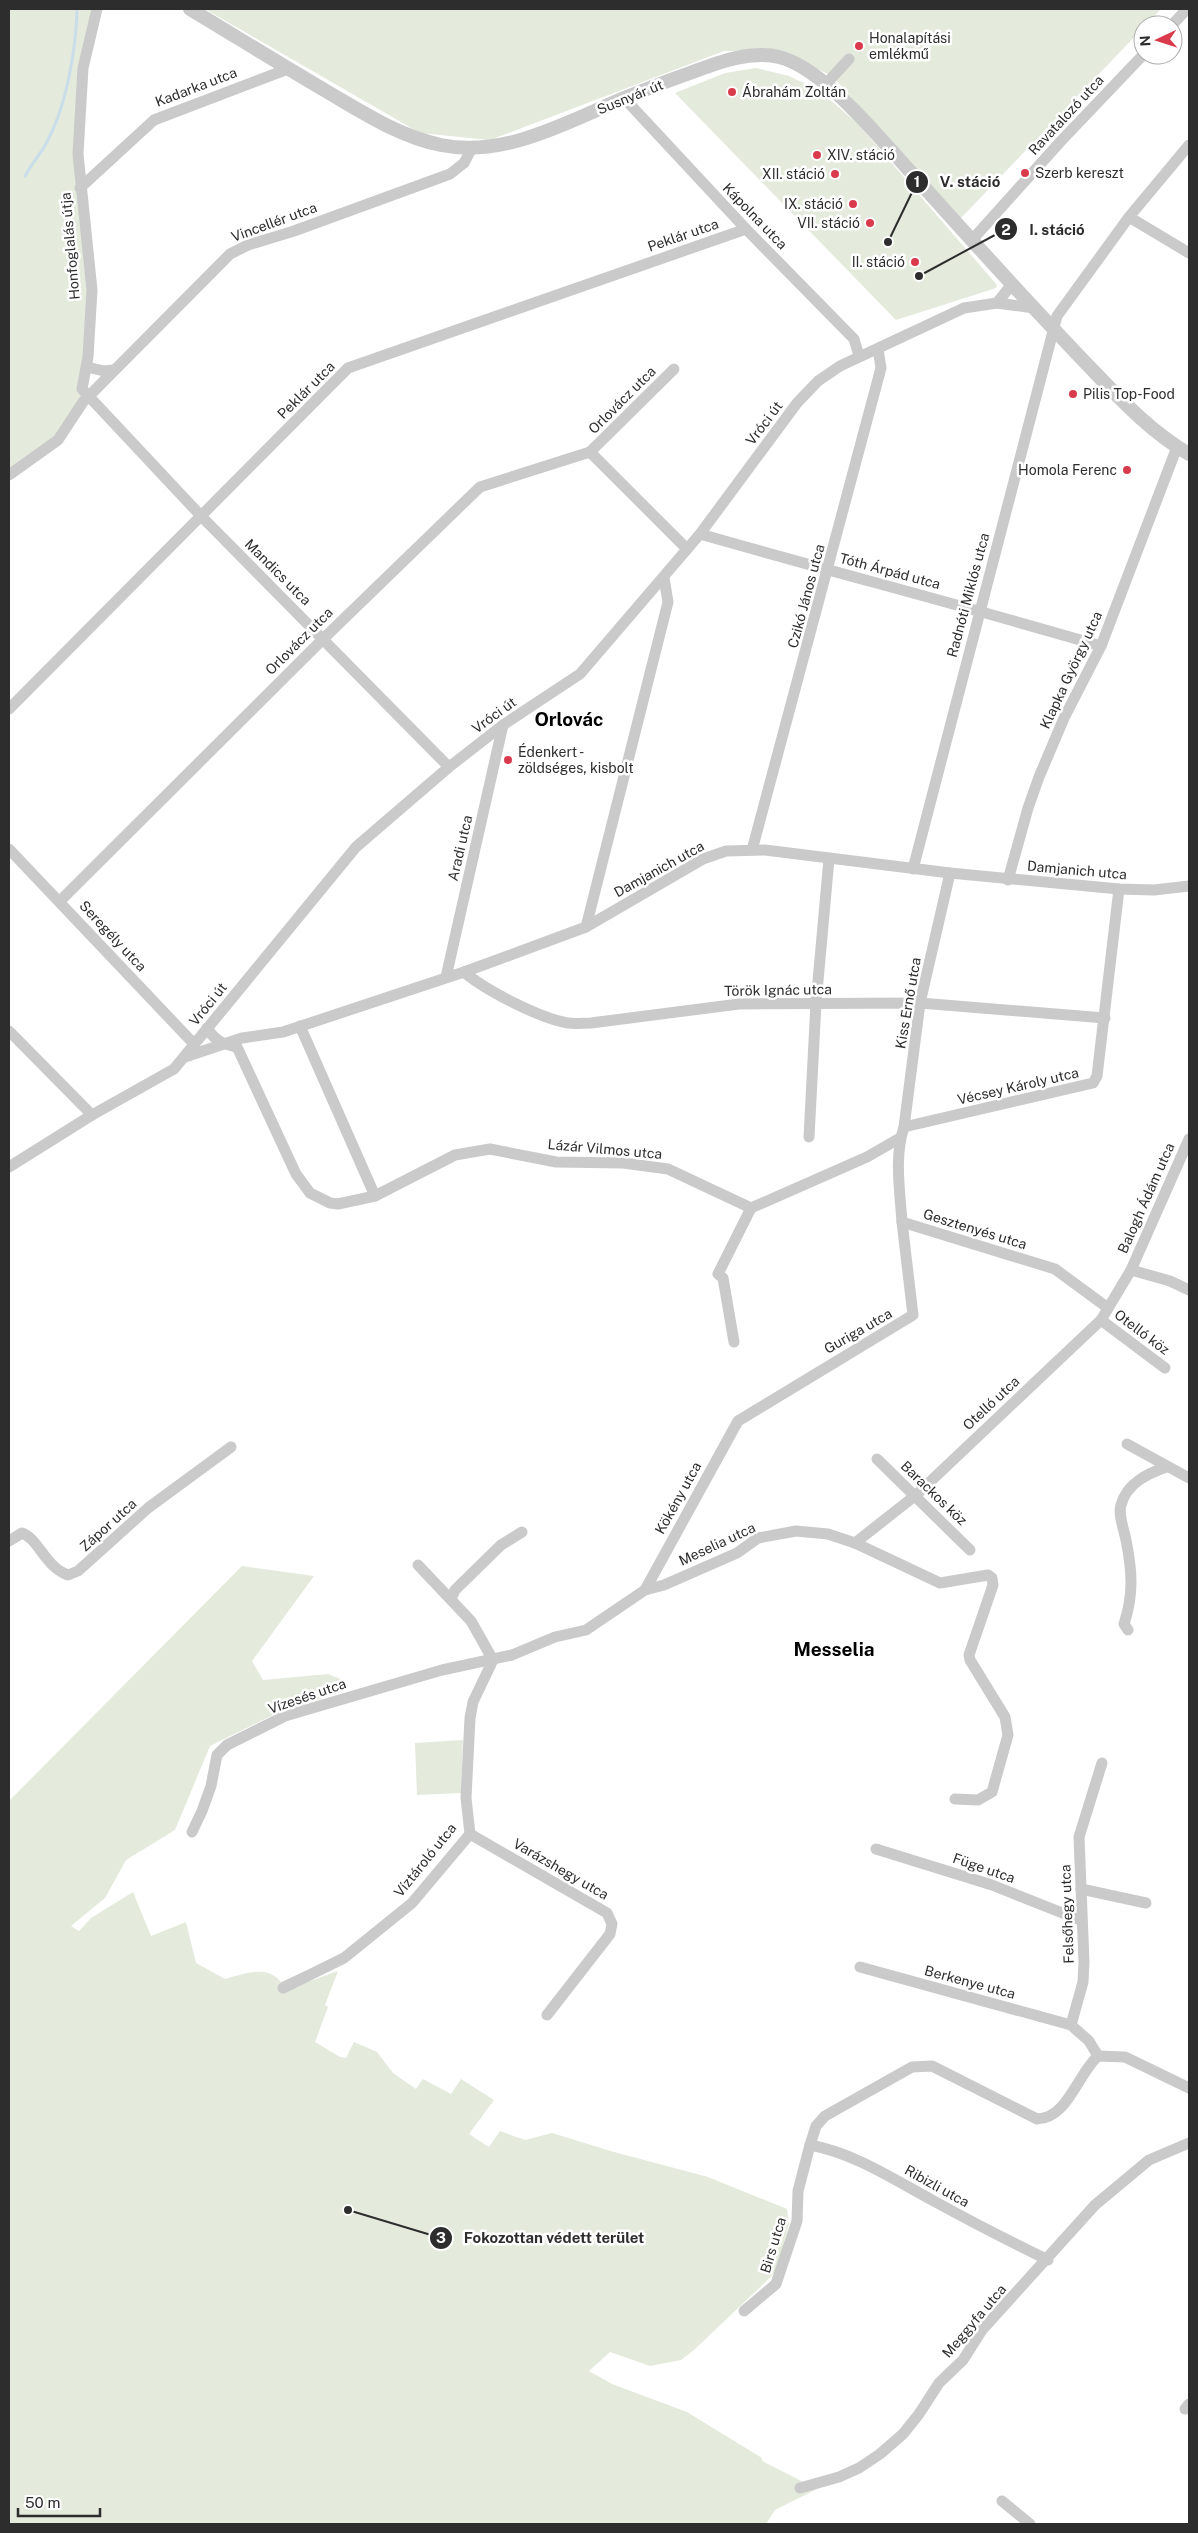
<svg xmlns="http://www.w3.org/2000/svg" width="1198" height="2533" font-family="'Public Sans',sans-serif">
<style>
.green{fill:#e4eadc}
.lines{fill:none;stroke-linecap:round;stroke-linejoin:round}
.stream{stroke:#c9dee9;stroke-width:3}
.minor{stroke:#cacaca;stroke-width:11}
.tertiary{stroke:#cacaca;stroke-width:14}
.poi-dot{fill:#d93b4c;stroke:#fff;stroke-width:2}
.labels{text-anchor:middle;stroke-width:5;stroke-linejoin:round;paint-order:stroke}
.poi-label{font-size:14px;fill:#2d2d2d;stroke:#fff;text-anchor:start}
.street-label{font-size:14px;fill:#2d2d2d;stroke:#fff}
.district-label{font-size:19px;font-weight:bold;fill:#000;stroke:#fff}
.leader{fill:none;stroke:#2d2d2d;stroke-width:2}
.callout-dot{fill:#2d2d2d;stroke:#fff;stroke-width:2}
.mark-label{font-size:15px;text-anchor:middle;font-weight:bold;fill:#fff}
.callout-label{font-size:15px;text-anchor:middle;font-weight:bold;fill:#2d2d2d;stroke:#fff;stroke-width:5;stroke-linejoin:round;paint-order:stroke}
</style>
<rect width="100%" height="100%" fill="#fff"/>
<g class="green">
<path d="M9,9H97L83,68L78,154L90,261L87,397L58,440L9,475Z"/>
<path d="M205,9H1161L1146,25H1143V28L961,218L832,76L777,50L724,51L490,140L420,133Z"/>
<path d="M756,68L789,76L812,87L835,104L858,124L997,285L996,288L896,320L675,93L725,73Z"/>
<path d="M242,1566L314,1576L252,1661L263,1680L328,1674L343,1680L344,1691L275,1714L210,1746L175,1830L126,1860L105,1898L71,1926L79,1931L91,1918L133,1892L151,1936L186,1922L196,1963L225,1979C244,1974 267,1964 281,1982L303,1972L296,1986L338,1971L325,2005L328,2007L315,2042L340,2057L346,2058L354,2042L377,2052L393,2073L416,2089L423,2079L451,2094L461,2079L494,2100L469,2134L489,2147L500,2131L525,2140L552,2133L614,2152L708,2177L787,2209L789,2224L776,2272L694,2350L681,2360L650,2366L610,2352L589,2371L612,2384L687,2412L762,2458V2461L817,2489L775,2510L766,2524H9V1801Z"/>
<path d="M463,1740L461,1793L417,1795L415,1743Z"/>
</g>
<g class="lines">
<path class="stream" d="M25,176C30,166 38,157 44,147C66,110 76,51 77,9"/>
<g class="minor">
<path d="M97,9L83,68L78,154L92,290L88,357L82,389L202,517L449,767"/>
<path d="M1172,25L1187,9"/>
<path d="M825,85L849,59"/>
<path d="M624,98L746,229L854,339L859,356"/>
<path d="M80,188L154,120L288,69"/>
<path d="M1129,217L1189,253"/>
<path d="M972,240L1061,141L1143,55"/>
<path d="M997,303L1012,284"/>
<path d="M87,367L104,371L113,370"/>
<path d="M590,452L674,369"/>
<path d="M9,475L58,440L83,402L230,254L248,245L294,231L450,174L464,163L472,148"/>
<path d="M700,534C833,572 968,607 1101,646"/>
<path d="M9,709L348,368L746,229"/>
<path d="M9,849L194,1044"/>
<path d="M752,850L881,368L878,349"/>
<path d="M913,869L1057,316L1129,217L1189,145"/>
<path d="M950,873L920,1003L904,1127C894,1156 900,1192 902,1222L1055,1269L1108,1308"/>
<path d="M1008,880L1028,808L1039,777L1064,718L1101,646L1177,447"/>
<path d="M60,901L323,639L480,487L590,452L687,549"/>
<path d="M586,927L668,602L664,578"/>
<path d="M464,972C485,990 541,1019 568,1023C575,1024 583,1023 591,1023L739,1004L920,1003L1105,1018"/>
<path d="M446,977L503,725"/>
<path d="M300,1026L375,1196"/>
<path d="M207,1028C215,1041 223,1044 237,1047L296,1174L310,1193L330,1203L338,1204L375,1196L455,1155L490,1149L556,1162L623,1163L668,1169L751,1208"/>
<path d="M9,1031L92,1115"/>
<path d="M185,1057L242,1038L283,1032L464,972L586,927L703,859L726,851L765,850L950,873L1119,889L1154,890L1189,886"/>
<path d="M904,1127L1093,1083L1097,1076L1119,889"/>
<path d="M809,1137L816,1003L829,859"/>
<path d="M9,1167L92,1115L174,1069L356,847L449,767L503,725L580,674L700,534L797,403L818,381L840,366L964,308L997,303L1034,308"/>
<path d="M751,1208L867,1157L900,1138"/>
<path d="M1131,1270L1170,1281L1189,1290"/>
<path d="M1101,1320L1165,1368"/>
<path d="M734,1342L723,1278L718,1274L751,1208"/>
<path d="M1127,1444L1189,1478"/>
<path d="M877,1459L970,1550"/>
<path d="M9,1541L22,1533C39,1539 44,1566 68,1575L78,1571L148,1508L231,1447"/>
<path d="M855,1543L916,1495L1101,1320L1131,1270L1189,1139"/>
<path d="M418,1565L471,1621L493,1660"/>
<path d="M645,1590L738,1421L913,1315L902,1222"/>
<path d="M451,1599L455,1590L501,1545L522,1532"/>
<path d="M1128,1630L1124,1624C1134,1594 1132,1570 1126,1540C1124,1530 1118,1514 1121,1505C1127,1483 1147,1474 1166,1467"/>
<path d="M192,1832L202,1811L211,1786L217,1755L227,1745L285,1716L442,1670L512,1655L555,1637L586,1630L645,1590L664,1585L737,1553L758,1538L796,1531L828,1534L855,1543L940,1583L988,1575L992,1578L993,1585L969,1655L970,1660L1005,1717L1008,1735L992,1792L978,1800L955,1799"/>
<path d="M470,1834L607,1913L612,1924L610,1934L547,2015"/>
<path d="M876,1849L992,1885L1080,1920"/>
<path d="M1081,1889L1146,1903"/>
<path d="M860,1967L1071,2025"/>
<path d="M283,1988L344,1958L412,1903L470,1834L466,1798L470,1718L473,1702L493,1660"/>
<path d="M1098,2056L1089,2041L1071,2025L1083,1982L1084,1962L1079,1837L1102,1763"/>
<path d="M810,2145C854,2153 893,2179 932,2200C970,2221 1009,2241 1048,2260"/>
<path d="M744,2311L776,2284L797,2221L798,2191L810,2145L816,2126L825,2116L912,2067L932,2066L1037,2119C1068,2118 1077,2075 1098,2056L1125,2057L1189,2088"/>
<path d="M1185,2409L1189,2404"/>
<path d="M800,2488L839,2477L859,2468L880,2454L903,2434L919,2414L939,2383L963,2360L982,2330L1095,2205L1149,2160L1189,2143"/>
<path d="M1002,2501L1030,2524"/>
</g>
<path class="tertiary" d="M190,9C235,36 280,64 326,91C362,112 400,137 441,145C503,158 566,123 622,99C644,90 667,81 690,73C717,63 749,50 779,57C823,68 877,135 907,168C964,232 1021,295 1080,357C1114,392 1147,430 1189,454"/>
</g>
<g class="poi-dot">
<circle cx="859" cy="46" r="5"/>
<circle cx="732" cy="92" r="5"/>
<circle cx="817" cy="155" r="5"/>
<circle cx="1025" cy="173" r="5"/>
<circle cx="835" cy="174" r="5"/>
<circle cx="853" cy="204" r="5"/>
<circle cx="870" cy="223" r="5"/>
<circle cx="915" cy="262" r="5"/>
<circle cx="1073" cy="394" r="5"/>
<circle cx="1127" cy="470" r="5"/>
<circle cx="508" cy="760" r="5"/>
</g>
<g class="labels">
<g class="poi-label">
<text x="869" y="43">Honalapítási<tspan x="869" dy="16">emlékmű</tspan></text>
<text x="742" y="97">Ábrahám Zoltán</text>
<text x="827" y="160">XIV. stáció</text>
<text x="1035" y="178">Szerb kereszt</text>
<text x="825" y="179" text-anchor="end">XII. stáció</text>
<text x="843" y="209" text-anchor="end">IX. stáció</text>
<text x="860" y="228" text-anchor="end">VII. stáció</text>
<text x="905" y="267" text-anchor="end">II. stáció</text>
<text x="1083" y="399">Pilis Top-Food</text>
<text x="1117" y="475" text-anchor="end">Homola Ferenc</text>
<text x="518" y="757">Édenkert -<tspan x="518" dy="16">zöldséges, kisbolt</tspan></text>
</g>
<g class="street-label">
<text transform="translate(196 87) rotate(-21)" y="5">Kadarka utca</text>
<text transform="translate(630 97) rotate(-22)" y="5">Susnyár út</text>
<text transform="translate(1066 115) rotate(-47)" y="5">Ravatalozó utca</text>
<text transform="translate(755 216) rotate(46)" y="5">Kápolna utca</text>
<text transform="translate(274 222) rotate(-20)" y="5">Vincellér utca</text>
<text transform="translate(683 235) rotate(-19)" y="5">Peklár utca</text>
<text transform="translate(70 246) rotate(-95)" y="5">Honfoglalás útja</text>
<text transform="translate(306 390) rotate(-45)" y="5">Peklár utca</text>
<text transform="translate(622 400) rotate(-45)" y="5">Orlovácz utca</text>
<text transform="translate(764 423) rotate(-53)" y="5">Vróci út</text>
<text transform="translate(890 571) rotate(15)" y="5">Tóth Árpád utca</text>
<text transform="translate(278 572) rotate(45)" y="5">Mandics utca</text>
<text transform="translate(968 595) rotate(-75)" y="5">Radnóti Miklós utca</text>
<text transform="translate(806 596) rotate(-75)" y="5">Czikó János utca</text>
<text transform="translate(299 641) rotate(-45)" y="5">Orlovácz utca</text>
<text transform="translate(1071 670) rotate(-65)" y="5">Klapka György utca</text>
<text transform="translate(494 715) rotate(-36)" y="5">Vróci út</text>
<text transform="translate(460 848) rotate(-77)" y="5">Aradi utca</text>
<text transform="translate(659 869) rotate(-29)" y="5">Damjanich utca</text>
<text transform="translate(1077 870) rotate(5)" y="5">Damjanich utca</text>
<text transform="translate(113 936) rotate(47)" y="5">Seregély utca</text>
<text transform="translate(778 990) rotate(-1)" y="5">Török Ignác utca</text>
<text transform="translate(908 1003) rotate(-80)" y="5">Kiss Ernő utca</text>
<text transform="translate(208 1004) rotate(-51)" y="5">Vróci út</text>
<text transform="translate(1018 1086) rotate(-13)" y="5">Vécsey Károly utca</text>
<text transform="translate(605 1149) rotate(5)" y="5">Lázár Vilmos utca</text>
<text transform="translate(1146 1198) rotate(-66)" y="5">Balogh Ádám utca</text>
<text transform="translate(975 1229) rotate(17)" y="5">Gesztenyés utca</text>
<text transform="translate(858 1331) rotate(-30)" y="5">Guriga utca</text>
<text transform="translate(1142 1332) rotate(37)" y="5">Otelló köz</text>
<text transform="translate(991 1403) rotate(-43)" y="5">Otelló utca</text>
<text transform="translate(934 1493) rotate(44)" y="5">Barackos köz</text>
<text transform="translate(678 1498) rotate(-61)" y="5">Kökény utca</text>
<text transform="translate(108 1525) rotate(-42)" y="5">Zápor utca</text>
<text transform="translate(717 1544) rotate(-25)" y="5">Meselia utca</text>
<text transform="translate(307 1696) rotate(-19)" y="5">Vízesés utca</text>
<text transform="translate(425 1860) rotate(-51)" y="5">Víztároló utca</text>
<text transform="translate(984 1868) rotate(19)" y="5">Füge utca</text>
<text transform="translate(561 1869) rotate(30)" y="5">Varázshegy utca</text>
<text transform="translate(1067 1914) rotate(-92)" y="5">Felsőhegy utca</text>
<text transform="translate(970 1982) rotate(15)" y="5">Berkenye utca</text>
<text transform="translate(937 2186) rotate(29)" y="5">Ribizli utca</text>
<text transform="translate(773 2245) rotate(-73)" y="5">Birs utca</text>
<text transform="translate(974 2321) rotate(-50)" y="5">Meggyfa utca</text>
</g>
<g class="district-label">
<text x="569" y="726">Orlovác</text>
<text x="834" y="1656">Messelia</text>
</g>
</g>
<path class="leader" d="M888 242L917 182M919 276L1006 229M348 2210L441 2238"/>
<g class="callout-dot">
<circle cx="888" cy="242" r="5"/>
<circle cx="919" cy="276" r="5"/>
<circle cx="348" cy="2210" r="5"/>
<circle cx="917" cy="182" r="12"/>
<circle cx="1006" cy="229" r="12"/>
<circle cx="441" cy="2238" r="12"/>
</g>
<g class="mark-label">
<text x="917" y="187">1</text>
<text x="1006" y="235">2</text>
<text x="441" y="2243">3</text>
</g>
<g class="callout-label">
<text x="970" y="187">V. stáció</text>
<text x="1057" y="235">I. stáció</text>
<text x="554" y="2243">Fokozottan védett terület</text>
</g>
<rect width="1198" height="2533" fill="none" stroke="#2d2d2d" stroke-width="20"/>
<g transform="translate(1158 40) rotate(266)"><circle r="24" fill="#ffffff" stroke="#ababab"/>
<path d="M0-4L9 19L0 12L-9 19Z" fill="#d93b4c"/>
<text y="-8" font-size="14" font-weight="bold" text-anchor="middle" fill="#2d2d2d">N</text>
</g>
<path d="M18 2508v8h82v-8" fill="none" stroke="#2d2d2d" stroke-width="2.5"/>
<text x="25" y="2508" font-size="15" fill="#2d2d2d" stroke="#ffffff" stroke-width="4" paint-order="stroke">50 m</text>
</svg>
